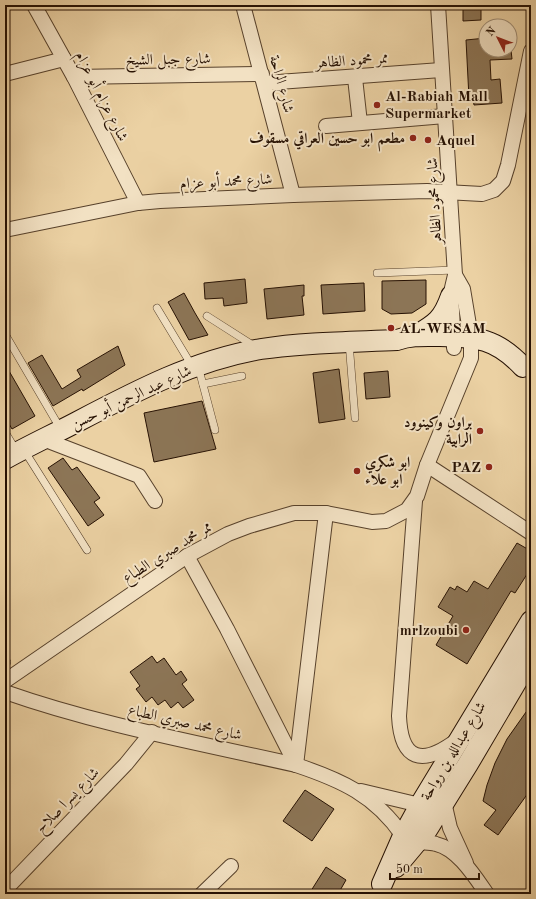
<svg xmlns="http://www.w3.org/2000/svg" width="536" height="899" font-family="'Old Standard TT',Amiri,serif">
<style>
.building{fill:#8c7556;stroke:#261103}
.lines{fill:none;stroke-linecap:round;stroke-linejoin:round}
.lane-casing{stroke:#57412b;stroke-width:8}
.street-casing{stroke:#57412b;stroke-width:16}
.secondary-casing{stroke:#261103;stroke-width:22}
.lane{stroke:#f2e1c3;stroke-width:7}
.street{stroke:#f2e1c3;stroke-width:14}
.secondary{stroke:#f2e1c3;stroke-width:20}
.poi-dot{fill:#8f2418;stroke:#f2e1c3;stroke-width:1.5}
.labels{text-anchor:middle;stroke-width:4;stroke-linejoin:round;paint-order:stroke}
.street-label{font-size:15px;fill:#261103;stroke:#f2e1c3}
.poi-label{font-size:15px;font-weight:bold;fill:#261103;stroke:#f2e1c3;text-anchor:start}
</style>
<rect width="100%" height="100%" fill="#ebd1a3"/>
<filter id="stains"><feTurbulence type="fractalNoise" baseFrequency=".005" numOctaves="4"/><feColorMatrix values="0 0 0 0 .2 0 0 0 0 .09 0 0 0 0 .02 0 0 0 .5 -.17"/></filter>
<radialGradient id="worn" r=".72"><stop offset=".6" stop-color="#630" stop-opacity="0"/><stop offset="1" stop-color="#630" stop-opacity=".3"/></radialGradient>
<g class="building">
<path d="M463,5H481V20L463,21Z"/>
<path d="M486,38V50H511L512,59L490,60L491,80L500,79L502,103L474,105L473,98H469L466,40Z"/>
<path d="M245,279L247,303L224,306L223,298L205,299L204,283Z"/>
<path d="M426,280V304L412,313L391,314L382,309V281Z"/>
<path d="M364,283L365,311L323,314L321,285Z"/>
<path d="M304,285V296H302L304,315L267,319L264,289Z"/>
<path d="M184,293L195,313L208,335L189,340L168,302Z"/>
<path d="M118,346L125,365L83,391L82,389L53,406L28,363L42,355L62,389L81,377L77,370Z"/>
<path d="M5,364L35,416L12,429L5,417Z"/>
<path d="M339,369L345,419L319,423L313,373Z"/>
<path d="M388,371L390,397L366,399L364,373Z"/>
<path d="M202,401L216,449L154,462L144,413Z"/>
<path d="M63,458L72,470L77,467L100,498L94,502L104,515L88,526L48,468Z"/>
<path d="M517,543L531,551V568L515,593L511,591L467,664L436,645L453,616L438,607L450,587L455,590L457,586L467,592L474,581L488,589Z"/>
<path d="M152,656L157,663L164,658L176,675L181,671L187,680L182,684L194,700L183,708L178,702L171,708L165,700L158,705L152,697L146,702L136,689L140,686L130,672Z"/>
<path d="M531,705V789L498,835L484,825L496,810L483,801L487,785L495,763L507,739Z"/>
<path d="M305,790L334,809L312,841L283,821Z"/>
<path d="M326,867L346,880L338,894H309Z"/>
</g>
<g class="lines">
<g class="lane-casing">
<g id="lane">
<path d="M377,273L455,270"/>
<path d="M157,308L192,366"/>
<path d="M207,316L254,346"/>
<path d="M5,334L60,428"/>
<path d="M349,342L355,418"/>
<path d="M198,366L215,430"/>
<path d="M203,384L242,376"/>
<path d="M5,432L17,452"/>
<path d="M24,450L87,550"/>
<path d="M5,659L7,662L5,667"/>
</g>
</g>
<g class="street-casing">
<g id="street">
<path d="M34,5L74,77L138,203"/>
<path d="M243,5L293,195"/>
<path d="M438,5L455,275L451,292L454,348"/>
<path d="M5,74L64,59"/>
<path d="M74,77L262,74"/>
<path d="M355,78L360,123"/>
<path d="M265,83L441,70"/>
<path d="M326,126L445,116"/>
<path d="M5,230L138,203L160,201L293,195L427,191L482,194L494,190L503,181L508,165L531,51"/>
<path d="M43,439L139,476L155,501"/>
<path d="M427,465L531,533"/>
<path d="M415,501L399,716C401,761 422,766 456,741"/>
<path d="M187,556L227,629L296,765"/>
<path d="M5,681L187,556L228,534L249,526L294,513H326L372,522L386,521L407,510L417,496L427,465L471,358V337L463,289L455,275"/>
<path d="M5,692C99,725 199,743 296,765C341,780 375,795 403,836"/>
<path d="M296,765L326,513"/>
<path d="M361,791L420,805"/>
<path d="M444,802L450,828L466,863"/>
<path d="M417,842C423,843 430,842 436,844C458,849 475,877 487,894"/>
<path d="M5,890L126,764L152,732"/>
<path d="M202,894L231,866"/>
</g>
</g>
<g class="secondary-casing">
<g id="secondary">
<path d="M415,336C436,324 443,319 451,296"/>
<path d="M5,459C28,446 52,435 75,423C134,392 194,360 261,349C306,342 352,342 397,340C411,335 424,336 440,336C477,337 496,338 523,367"/>
<path d="M396,867L427,830L468,764L531,657"/>
<path d="M382,884L403,836L420,805L531,621"/>
</g>
</g>
<use href="#lane" class="lane"/>
<use href="#street" class="street"/>
<use href="#secondary" class="secondary"/>
</g>
<g class="poi-dot">
<circle cx="377" cy="105" r="4"/>
<circle cx="413" cy="138" r="4"/>
<circle cx="428" cy="140" r="4"/>
<circle cx="391" cy="328" r="4"/>
<circle cx="480" cy="431" r="4"/>
<circle cx="489" cy="467" r="4"/>
<circle cx="357" cy="471" r="4"/>
<circle cx="466" cy="630" r="4"/>
</g>
<g class="labels">
<g class="street-label">
<text transform="translate(168 59) rotate(-1)" y="5">شارع جبل الشيخ</text>
<text transform="translate(352 60) rotate(-4)" y="5">ممر محمود الظاهر</text>
<text transform="translate(282 84) rotate(75)" y="5">شارع الراحة</text>
<text transform="translate(102 96) rotate(63)" y="5">شارع عزام أبو عزام</text>
<text transform="translate(226 181) rotate(-3)" y="5">شارع محمد أبو عزام</text>
<text transform="translate(434 201) rotate(-93)" y="5">شارع محمود الظاهر</text>
<text transform="translate(131 397) rotate(-25)" y="5">شارع عبد الرحمن أبو حسن</text>
<text transform="translate(167 552) rotate(-32)" y="5">ممر محمد صبري الطباع</text>
<text transform="translate(185 722) rotate(13)" y="5">شارع محمد صبري الطباع</text>
<text transform="translate(453 751) rotate(-59)" y="5">شارع عبدالله بن رواحة</text>
<text transform="translate(67 800) rotate(-46)" y="5">شارع يسرا صلاح</text>
</g>
<g class="poi-label">
<text x="385" y="101">Al-Rabiah Mall<tspan x="385" dy="17">Supermarket</tspan></text>
<text x="405" y="143" text-anchor="end">مطعم ابو حسين العراقي مسقوف</text>
<text x="436" y="145">Aquel</text>
<text x="399" y="333">AL-WESAM</text>
<text x="472" y="427" text-anchor="end">براون وكينوود<tspan x="472" dy="17">الرابية</tspan></text>
<text x="365" y="467">ابو شكري<tspan x="365" dy="17">ابو علاء</tspan></text>
<text x="481" y="472" text-anchor="end">PAZ</text>
<text x="458" y="635" text-anchor="end">mrlzoubi</text>
</g>
</g>
<rect width="536" height="899" fill="none" stroke="#ebd1a3" stroke-width="20"/>
<rect x="6" y="6" width="524" height="887" fill="none" stroke="#261103" stroke-width="2"/>
<rect x="10" y="10" width="516" height="879" fill="none" stroke="#261103"/>
<g transform="translate(498 38) rotate(312)"><circle r="19" fill="#f2e1c3" stroke="#a08e76"/>
<path d="M0-3L7 15L0 10L-7 15Z" fill="#8f2418"/>
<text y="-6" font-size="11" font-weight="bold" text-anchor="middle" fill="#261103">N</text>
</g>
<path d="M390 873v6h89v-6" fill="none" stroke="#261103" stroke-width="2"/>
<text x="396" y="873" font-size="12" fill="#261103" stroke="#f2e1c3" stroke-width="3" paint-order="stroke">50 m</text>
<rect width="100%" height="100%" filter="url(#stains)"/>
<rect width="100%" height="100%" fill="url(#worn)"/>
</svg>
